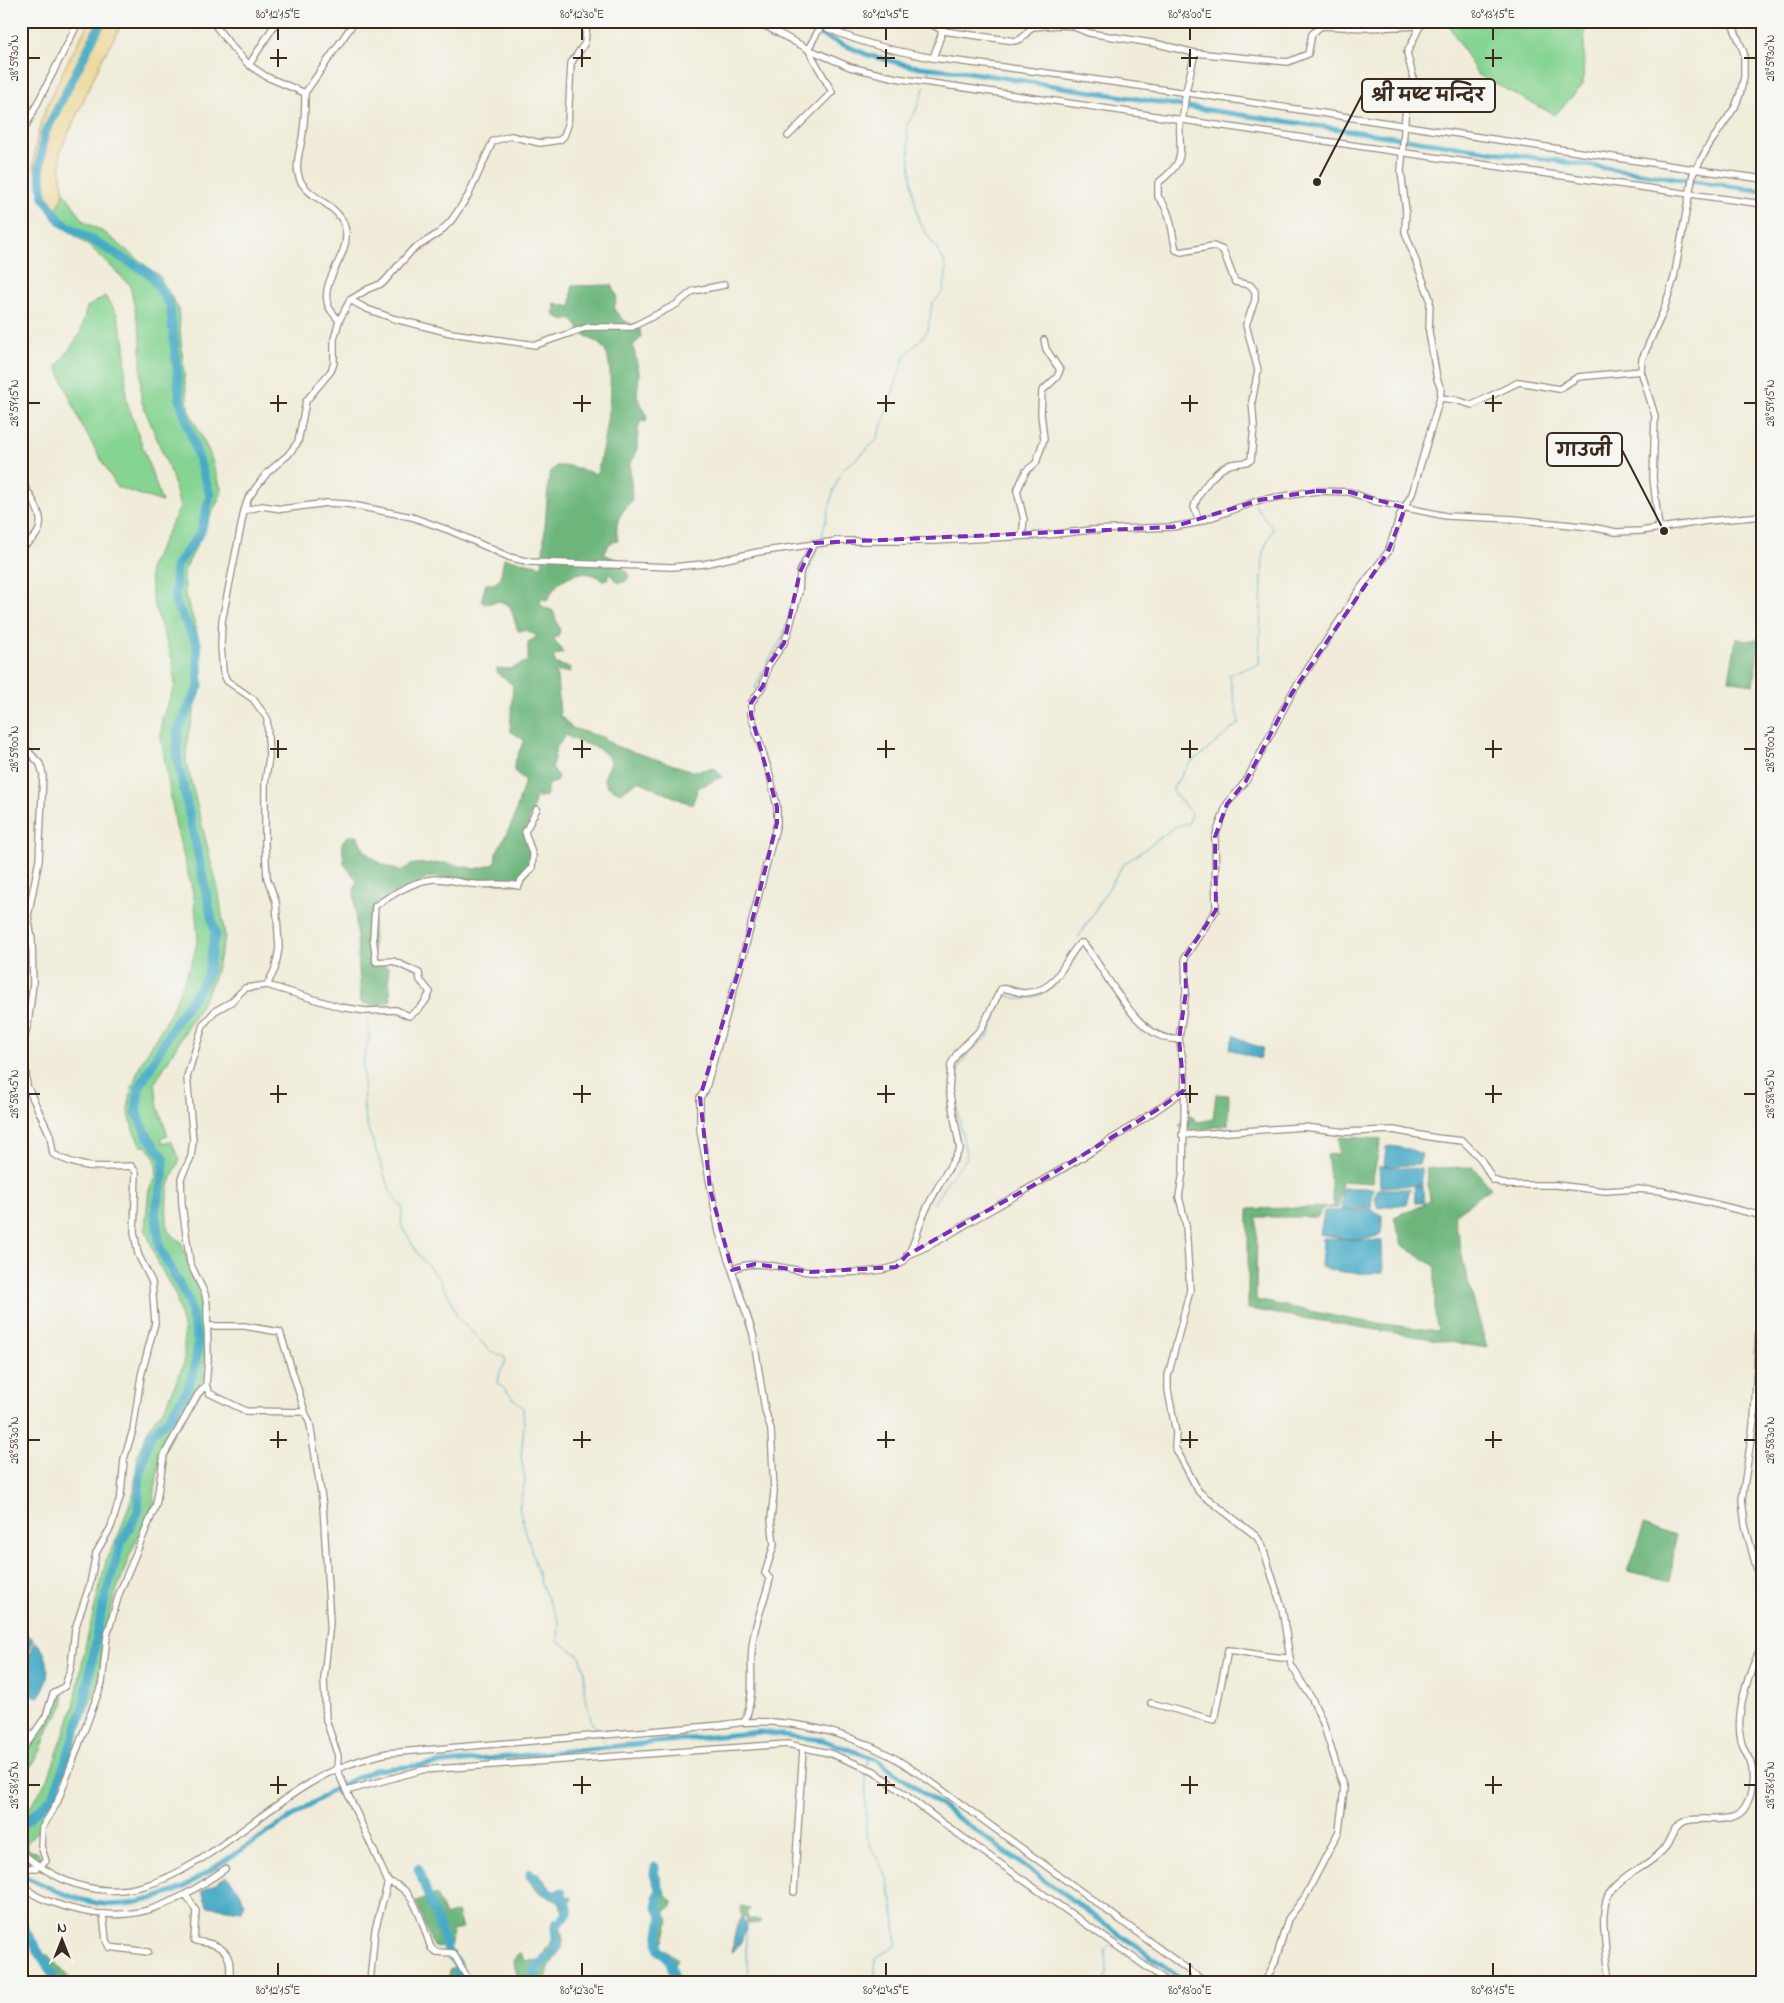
<svg xmlns="http://www.w3.org/2000/svg" width="1784" height="2003" font-family="'Indie Flower','Playpen Sans Deva',sans-serif">
<style>
.green{fill:#86d492;stroke:#607f58}
.forest{fill:#6cb67c;stroke:#54704d}
.sand{fill:#eeda9e;stroke:#94825e}
.water{fill:#47abc7;stroke:#416a72}
.lines{fill:none;stroke-linecap:round;stroke-linejoin:round}
.stream{stroke:#47abc7;stroke-width:1}
.canal{stroke:#47abc7;stroke-width:5}
.river{stroke:#47abc7;stroke-width:9}
.minor-casing{stroke:#968b7c;stroke-width:8}
.minor{stroke:#fff;stroke-width:5.5}
.marked{fill:none;stroke:#7b2cbf;stroke-width:4;stroke-dasharray:10 6;stroke-linejoin:round}
.ticks{fill:none;stroke:#3b2a1e;stroke-width:2}
.leader{fill:none;stroke:#3b2a1e;stroke-width:2}
.callout-dot{fill:#3b2a1e;stroke:#f6f6f2;stroke-width:2}
.callout{fill:#f6f6f2;stroke:#3b2a1e;stroke-width:2}
.callout-label{font-size:18px;text-anchor:middle;font-weight:bold;fill:#3b2a1e}
.neatline{fill:none;stroke:#3b2a1e;stroke-width:2}
.ticks-label{font-size:12px;text-anchor:middle;fill:#3b2a1e}
</style>
<rect width="100%" height="100%" fill="#f6f6f2"/>
<filter id="ink" filterUnits="userSpaceOnUse"><feTurbulence type="fractalNoise" baseFrequency=".02" numOctaves="2"/><feDisplacementMap in="SourceGraphic" scale="10" xChannelSelector="R" yChannelSelector="G"/><feConvolveMatrix kernelMatrix="1 2 1 2 8 2 1 2 1" color-interpolation-filters="sRGB"/></filter>
<filter id="wash" filterUnits="userSpaceOnUse"><feTurbulence type="fractalNoise" baseFrequency=".0096" numOctaves="4" result="noise"/><feDisplacementMap in="SourceGraphic" scale="20" xChannelSelector="R" yChannelSelector="G"/><feGaussianBlur stdDeviation="1.12" result="paint"/><feColorMatrix in="noise" values="0 0 0 0 0 0 0 0 0 0 0 0 0 0 0 0 0 1.4 0 .05"/><feComposite in="paint" operator="in"/></filter>
<g filter="url(#wash)">
<rect width="100%" height="100%" fill="#f0ecd9"/>
<g class="green">
<path d="M1169,21H1214L1192,30Z"/>
<path d="M1446,21H1585L1583,85L1555,115L1478,75Z"/>
<path d="M64,192L84,221L105,233L159,276L178,308L184,375L189,411L210,454L222,492L184,572L185,595L196,627L202,659L199,695L188,734L186,761L219,893L225,937L214,978L206,996L155,1083L158,1107L168,1136L161,1139L163,1144L171,1141L180,1160C166,1187 165,1201 168,1231L181,1242L200,1296L205,1351L204,1378L173,1432L159,1463L153,1505L129,1557L114,1598L103,1639L100,1676L93,1696L45,1813L37,1832L26,1844L30,1851L37,1852L42,1859L39,1863L21,1850V1815L27,1812L48,1779L74,1706L86,1643L107,1557L119,1534L134,1491L138,1453L149,1427L167,1404L184,1363V1332L176,1296L158,1263L145,1228L149,1190L157,1175L155,1158L146,1146H141L133,1130L128,1109L132,1087L140,1065L170,1014L193,959L198,938L194,897L176,827L161,739L162,717L175,686L173,662L153,602L149,569L180,507L172,476L141,400V338L130,285L95,251L53,219Z"/>
<path d="M105,296L117,314L125,344L126,399L162,502L117,487L82,426L57,367L80,334L87,307Z"/>
<path d="M63,1695L64,1704L59,1714L50,1725L40,1752L21,1783V1758L35,1740L56,1699Z"/>
</g>
<g class="forest">
<path d="M612,285L617,296L614,309L622,319L640,329L641,338L633,346L639,372L637,396L647,415L646,422L641,421L638,428L637,449L630,464L632,501C620,512 614,524 618,540L609,544L604,554L618,560L629,576L626,581L619,583L608,573V579L603,580C583,565 556,577 548,600L541,599L540,605L553,611L560,630L558,637H553L563,653L553,656L556,664L571,668L570,672H555L557,677L560,715L572,728L602,737L615,746L693,771L715,768L722,777L698,788L692,805L638,781L620,793L607,786L604,778L611,762C601,742 581,747 566,735L556,748L552,768L558,777L556,782L547,785V795L539,799L537,794L524,838L530,852L531,867L518,884L431,877L383,898L373,906V962L388,967L391,1000L377,1008L361,1002L354,892L357,880L344,864L342,842L348,836H358C364,857 381,865 400,871L413,864L446,863L476,869L495,864L496,853L513,821L525,780L514,771V764L524,740L510,731L513,685L497,673V668L510,669L528,661V643L537,636L526,630L518,631L510,606L500,601L484,604L481,601L486,584H494L500,579L504,558L542,566L549,474L556,466H569L597,474C603,447 619,371 604,349C599,342 589,339 582,333C578,329 575,323 571,318L565,321L554,315L555,303L571,307L572,286Z"/>
<path d="M1736,639L1760,640L1753,685L1729,680Z"/>
<path d="M1216,1094L1229,1095L1228,1125L1185,1132L1179,1125L1190,1115L1198,1122L1213,1119Z"/>
<path d="M1339,1137L1381,1139L1372,1183L1342,1181L1338,1208H1323L1318,1217H1257L1256,1300L1354,1320L1438,1331L1435,1315V1266L1402,1245L1394,1217L1430,1201L1426,1168L1473,1167L1491,1188L1454,1215L1465,1270L1487,1348L1248,1309V1209L1334,1207L1327,1155L1338,1154Z"/>
<path d="M1644,1525L1675,1536L1671,1581L1627,1571Z"/>
<path d="M537,1872L552,1890L572,1898L569,1906L572,1913L560,1926L563,1940L562,1948L548,1968L545,1982H528L517,1975L513,1960L520,1953L526,1961L539,1960L554,1937L552,1921L561,1919L563,1912L558,1902L540,1893L526,1877Z"/>
<path d="M659,1874L666,1896L672,1901V1906L664,1912L669,1920L664,1942L657,1941L660,1917L653,1896L656,1891L651,1877Z"/>
<path d="M436,1894L445,1916L457,1912L462,1929L452,1931L451,1946L433,1947L416,1902Z"/>
<path d="M741,1906L750,1908L747,1914L749,1920H761V1923L747,1924L746,1918L741,1914Z"/>
<path d="M657,1949L665,1950L678,1959L674,1967L670,1968Z"/>
<path d="M47,1954L73,1982H58L45,1960Z"/>
<path d="M460,1966L468,1982H450L449,1970Z"/>
</g>
<path class="sand" d="M90,21H124L103,57L60,152L61,178L64,192L53,219C48,207 34,176 34,164C34,117 68,62 90,21Z"/>
<g class="water">
<path d="M1234,1035L1247,1043L1263,1048L1260,1059L1229,1049Z"/>
<path d="M1390,1146L1409,1149L1422,1154L1419,1165L1384,1166L1386,1147Z"/>
<path d="M1379,1166L1421,1169L1422,1185L1380,1187Z"/>
<path d="M1423,1186L1424,1202L1416,1203L1414,1187Z"/>
<path d="M1342,1188H1373L1371,1208L1341,1210Z"/>
<path d="M1377,1189H1410L1406,1204L1378,1208L1375,1199Z"/>
<path d="M1371,1210L1382,1215V1234C1364,1243 1340,1238 1320,1234L1324,1211Z"/>
<path d="M1323,1238L1382,1241L1383,1273C1364,1273 1339,1275 1321,1266Z"/>
<path d="M21,1629L33,1639L25,1659L21,1657Z"/>
<path d="M35,1641C51,1655 52,1681 38,1697L21,1693V1676Z"/>
<path d="M227,1876L240,1892L244,1903L241,1911L207,1906L202,1891Z"/>
<path d="M742,1916L746,1926L741,1942L731,1953L737,1924Z"/>
</g>
<g class="lines">
<g class="stream">
<path d="M927,79L929,69"/>
<path d="M821,539L834,489L844,467L853,462L877,440L905,356L928,331L932,304L943,292L946,277V267L943,259L919,222L912,186L907,124L915,113L925,86"/>
<path d="M802,591L818,547"/>
<path d="M767,663L783,637L794,596"/>
<path d="M755,689L764,669"/>
<path d="M1078,938L1123,865L1176,826L1189,823L1191,812L1175,795L1173,788L1190,762L1199,757L1239,723L1229,675L1259,664L1263,552L1273,529L1255,505"/>
<path d="M368,1020L369,1039L363,1062L364,1111L367,1126L390,1190L403,1209L401,1224L417,1253L438,1278L450,1298L457,1316L491,1352L504,1356L506,1361L500,1372L498,1383L523,1408L524,1425L521,1456L525,1480L519,1508L541,1584L559,1622L558,1641L580,1656L585,1672L584,1689L592,1724L602,1731"/>
<path d="M934,1203L946,1183L967,1158L954,1094L955,1073L968,1053L989,1035L1004,996C1011,995 1017,1000 1023,999C1054,996 1067,970 1081,946"/>
<path d="M603,1740L604,1747"/>
<path d="M867,1765L870,1757"/>
<path d="M866,1770V1837L886,1875L893,1903L897,1944L875,1959V1982"/>
<path d="M746,1926V1957L749,1968L747,1982"/>
<path d="M1114,1940L1119,1934"/>
<path d="M1105,1982L1108,1974L1105,1950L1110,1945"/>
</g>
<g class="canal">
<path d="M787,21L868,55L911,66L967,72L1201,109L1763,191"/>
<path d="M26,1877C89,1907 117,1915 183,1888L339,1786L374,1770L760,1732L822,1740L876,1759L1186,1982"/>
</g>
<g class="river">
<path d="M21,1826L53,1797L83,1710L101,1613L120,1545L138,1512L140,1472L150,1435L170,1417L188,1389L195,1367L198,1343L188,1300L160,1249L155,1211L163,1180L164,1158L148,1137L136,1112L139,1088L175,1023L207,977L215,934L177,757L178,730L199,686L197,643L175,602L176,566L201,532L210,495L180,400L170,305L150,274L61,222L43,196L40,167L44,135L102,21"/>
<path d="M655,1867L654,1874L660,1890L657,1908L662,1915L658,1942L659,1950L670,1961L676,1982"/>
<path d="M418,1868L449,1954L458,1965V1978L463,1982"/>
<path d="M530,1873L548,1892L554,1894L562,1892V1899L568,1907V1913L555,1927L557,1947L549,1957L533,1970L537,1977L536,1982"/>
<path d="M21,1923L57,1982"/>
</g>
</g>
</g>
<g filter="url(#ink)">
<g class="lines">
<g class="minor-casing">
<g id="minor">
<path d="M277,21L249,65L267,77L305,93C305,106 305,119 303,131C302,147 293,164 300,180C310,201 344,205 346,233C348,258 320,280 328,305C330,311 336,316 339,321"/>
<path d="M756,21L808,49L821,26L838,21"/>
<path d="M812,21C851,41 890,50 933,58C1210,93 1486,140 1763,179"/>
<path d="M926,21L943,31L1015,41L1021,39L1032,27L1059,25L1072,26L1089,33L1158,44L1195,53"/>
<path d="M214,24L232,47L249,65"/>
<path d="M808,49L850,67L896,78C1185,119 1473,165 1763,204"/>
<path d="M933,58L946,21"/>
<path d="M305,93L355,21"/>
<path d="M21,129L27,124L79,21"/>
<path d="M788,136L832,92L808,49"/>
<path d="M350,300L367,309L395,319L451,333L536,345L588,327H632L677,304L693,291L724,285"/>
<path d="M1440,398L1456,400L1472,405L1519,382L1559,389L1578,377L1641,371"/>
<path d="M21,480C34,504 57,528 21,547"/>
<path d="M244,511L262,506L282,509L327,503L347,504L412,517L451,531L509,557L530,562L672,567L704,564L758,552L837,541H934L1047,535L1091,530L1173,527L1196,523L1260,500L1316,491L1350,492L1374,501L1446,516L1514,519L1591,527L1616,532L1641,531L1707,521L1763,516"/>
<path d="M1199,521L1194,507C1199,491 1216,468 1232,464C1239,462 1245,464 1251,460L1254,426L1252,401L1258,370L1246,325L1255,300V291L1250,285L1235,282L1223,250L1213,246L1181,252L1176,250C1171,230 1172,212 1158,197V183C1189,159 1178,154 1180,119L1183,116L1186,91L1195,53L1288,62L1308,54L1312,34L1321,26L1366,28L1420,26"/>
<path d="M1659,528L1653,478L1655,416L1641,371L1642,359L1663,312L1674,278L1693,174L1709,145L1735,107L1740,94L1744,77V53L1731,21"/>
<path d="M1022,536L1024,520L1017,491L1026,471L1036,463L1044,439L1041,414L1042,391L1057,377L1060,370L1046,349L1044,340"/>
<path d="M21,743L40,764L43,775L39,860L28,916L32,940L33,984L28,1024L23,1043L27,1086L50,1135L53,1154C83,1170 98,1167 131,1166L136,1172L134,1232L138,1254L152,1282L155,1323L141,1376L133,1430L124,1459L121,1494L111,1527L96,1553L90,1584L75,1629L71,1667L65,1686L53,1694L46,1716L21,1752"/>
<path d="M267,985L340,1007L366,1011L396,1010L409,1016C420,1009 425,1004 430,992L420,980L419,973L393,961L376,962L373,937L375,906C391,895 415,880 434,879C447,878 460,883 473,884C489,886 503,882 519,886L521,880L532,868L533,856L525,832L537,809"/>
<path d="M1182,1135L1304,1127L1346,1132L1393,1130L1436,1138L1463,1141L1480,1158L1493,1180L1508,1185H1556L1605,1191L1637,1189L1662,1191L1763,1216"/>
<path d="M907,1255C934,1246 963,1225 987,1212C1054,1174 1123,1136 1184,1090"/>
<path d="M1763,1256L1754,1419L1742,1500L1745,1525L1763,1593"/>
<path d="M732,1270L719,1232L700,1130V1097L705,1091L742,960L777,823V807L770,775L751,715V703L763,686L768,666L784,643L788,633L799,592L800,572L814,543"/>
<path d="M207,1326H244L280,1332L305,1412"/>
<path d="M206,1385L198,1394L164,1455L156,1505L119,1594L107,1636L102,1683L57,1803L42,1828L41,1846L46,1861L36,1868H28L22,1876C23,1891 37,1897 51,1902C123,1929 165,1911 225,1869"/>
<path d="M1151,1703L1214,1720L1228,1650C1249,1652 1268,1658 1289,1658"/>
<path d="M745,1721C757,1688 748,1671 753,1640C756,1620 765,1599 770,1579L765,1573L774,1545L771,1519L774,1492L771,1430L765,1410L753,1334L732,1270C755,1257 785,1270 810,1272C829,1273 892,1275 904,1261C915,1247 917,1229 925,1212C935,1190 948,1170 960,1149L949,1090L951,1064L958,1052L981,1029L1001,989C1009,987 1015,993 1024,993C1060,991 1060,964 1080,943H1083C1107,970 1136,1043 1179,1039"/>
<path d="M346,1791L422,1770L787,1744L829,1753L874,1771L944,1824L1168,1982"/>
<path d="M21,1852C134,1947 212,1843 307,1785C332,1769 360,1759 388,1753L722,1725C778,1715 839,1729 889,1755C904,1763 917,1773 931,1782L1205,1982"/>
<path d="M388,1882C416,1887 422,1925 431,1948L436,1952L453,1953L470,1982"/>
<path d="M794,1892L803,1748"/>
<path d="M187,1896L196,1911L194,1940C200,1943 208,1942 214,1945C232,1951 231,1967 229,1982"/>
<path d="M103,1914L106,1940L109,1947L148,1952"/>
<path d="M370,1982L375,1930L388,1882L337,1770L338,1756L326,1720L324,1679L330,1622L323,1506L310,1424L305,1412L246,1411L209,1393L206,1385L208,1360L207,1305L205,1294L190,1263L182,1205L181,1178L191,1157L193,1140L187,1077L203,1025L215,1011L231,1002L245,988L267,985L275,969L279,948L276,902L267,878L265,844V783L269,757L267,718L253,699L227,681L223,672L221,646L222,621L244,511L248,499L257,486L268,472L288,455L298,442L306,401L331,371L334,363V339L339,321L350,300L368,289L383,283L412,250L439,233L451,221L468,196L493,141L511,136L540,143L560,140L564,136L568,125L571,63L585,43L587,21"/>
<path d="M1190,1982L1195,1975"/>
<path d="M1265,1982L1275,1962L1288,1919L1305,1897L1339,1831L1344,1789L1323,1723L1312,1699L1291,1665L1282,1608L1262,1545L1256,1536L1199,1492L1175,1447L1176,1433L1168,1390V1376L1190,1290L1186,1225L1179,1197L1183,1172L1185,1072L1179,1039L1186,992L1185,957L1216,910L1215,837L1227,804L1246,781L1292,693L1362,586L1388,552L1400,515L1412,494L1440,398L1441,389L1437,379L1429,332L1430,299L1405,232L1406,211L1401,171L1406,105L1410,95L1413,77L1407,53L1420,26V21"/>
<path d="M1610,1982C1608,1960 1599,1919 1607,1898C1610,1890 1618,1884 1624,1879C1636,1869 1651,1863 1661,1852C1672,1842 1670,1826 1686,1821C1705,1815 1735,1827 1746,1806C1752,1794 1755,1774 1750,1761C1747,1754 1742,1748 1741,1740C1735,1714 1749,1668 1763,1646"/>
</g>
</g>
<use href="#minor" class="minor"/>
</g>
</g>
<path class="marked" d="M1316,491L1350,492L1405,508L1388,552L1292,693L1246,781L1227,804L1215,837L1216,910L1185,957L1186,992L1179,1039L1184,1090L1163,1106L1032,1186L907,1255L896,1267L810,1272L755,1264L732,1270L710,1189L700,1097L742,960L777,823V807L751,715V703L763,686L768,666L784,643L800,572L814,543L1173,527L1260,500Z"/>
<path class="ticks" d="M278,28V40M582,28V40M886,28V40M1190,28V40M1493,28V40M278,49V67M582,49V67M886,49V67M1190,49V67M1493,49V67M28,58H40M270,58H287M573,58H591M877,58H895M1181,58H1198M1485,58H1502M1744,58H1756M278,395V412M582,395V412M886,395V412M1190,395V412M1493,395V412M28,403H40M270,403H287M573,403H591M877,403H895M1181,403H1198M1485,403H1502M1744,403H1756M278,740V758M582,740V758M886,740V758M1190,740V758M1493,740V758M28,749H40M270,749H287M573,749H591M877,749H895M1181,749H1198M1485,749H1502M1744,749H1756M278,1085V1103M582,1085V1103M886,1085V1103M1190,1085V1103M1493,1085V1103M28,1094H40M270,1094H287M573,1094H591M877,1094H895M1181,1094H1198M1485,1094H1502M1744,1094H1756M278,1431V1448M582,1431V1448M886,1431V1448M1190,1431V1448M1493,1431V1448M28,1440H40M270,1440H287M573,1440H591M877,1440H895M1181,1440H1198M1485,1440H1502M1744,1440H1756M278,1776V1794M582,1776V1794M886,1776V1794M1190,1776V1794M1493,1776V1794M28,1785H40M270,1785H287M573,1785H591M877,1785H895M1181,1785H1198M1485,1785H1502M1744,1785H1756M278,1963V1976M582,1963V1976M886,1963V1976M1190,1963V1976M1493,1963V1976"/>
<path class="leader" d="M1317 182L1362 95M1664 531L1622 450"/>
<g class="callout-dot">
<circle cx="1317" cy="182" r="5"/>
<circle cx="1664" cy="531" r="5"/>
</g>
<g class="callout">
<rect x="1362" y="79" width="133" height="33" rx="5"/>
<rect x="1547" y="433" width="75" height="33" rx="5"/>
</g>
<g class="callout-label">
<text x="1428" y="101">श्री मष्ट मन्दिर</text>
<text x="1584" y="456">गाउजी</text>
</g>
<rect width="1784" height="2003" fill="none" stroke="#f6f6f2" stroke-width="55"/>
<g transform="translate(62 1940)" stroke="#f6f6f2" stroke-width="4" paint-order="stroke">
<path d="M0-4L9 19L0 12L-9 19Z" fill="#3b2a1e"/>
<text y="-8" font-size="14" font-weight="bold" text-anchor="middle" fill="#3b2a1e">N</text>
</g>
<rect x="28" y="28" width="1728" height="1948" class="neatline"/>
<g class="ticks-label">
<text x="278" y="18">80°12'15"E</text>
<text x="582" y="18">80°12'30"E</text>
<text x="886" y="18">80°12'45"E</text>
<text x="1190" y="18">80°13'00"E</text>
<text x="1493" y="18">80°13'15"E</text>
<text transform="translate(14 58) rotate(-90)" y="4">28°59'30"N</text>
<text transform="translate(1770 58) rotate(-90)" y="4">28°59'30"N</text>
<text transform="translate(14 403) rotate(-90)" y="4">28°59'15"N</text>
<text transform="translate(1770 403) rotate(-90)" y="4">28°59'15"N</text>
<text transform="translate(14 749) rotate(-90)" y="4">28°59'00"N</text>
<text transform="translate(1770 749) rotate(-90)" y="4">28°59'00"N</text>
<text transform="translate(14 1094) rotate(-90)" y="4">28°58'45"N</text>
<text transform="translate(1770 1094) rotate(-90)" y="4">28°58'45"N</text>
<text transform="translate(14 1440) rotate(-90)" y="4">28°58'30"N</text>
<text transform="translate(1770 1440) rotate(-90)" y="4">28°58'30"N</text>
<text transform="translate(14 1785) rotate(-90)" y="4">28°58'15"N</text>
<text transform="translate(1770 1785) rotate(-90)" y="4">28°58'15"N</text>
<text x="278" y="1994">80°12'15"E</text>
<text x="582" y="1994">80°12'30"E</text>
<text x="886" y="1994">80°12'45"E</text>
<text x="1190" y="1994">80°13'00"E</text>
<text x="1493" y="1994">80°13'15"E</text>
</g>
</svg>
